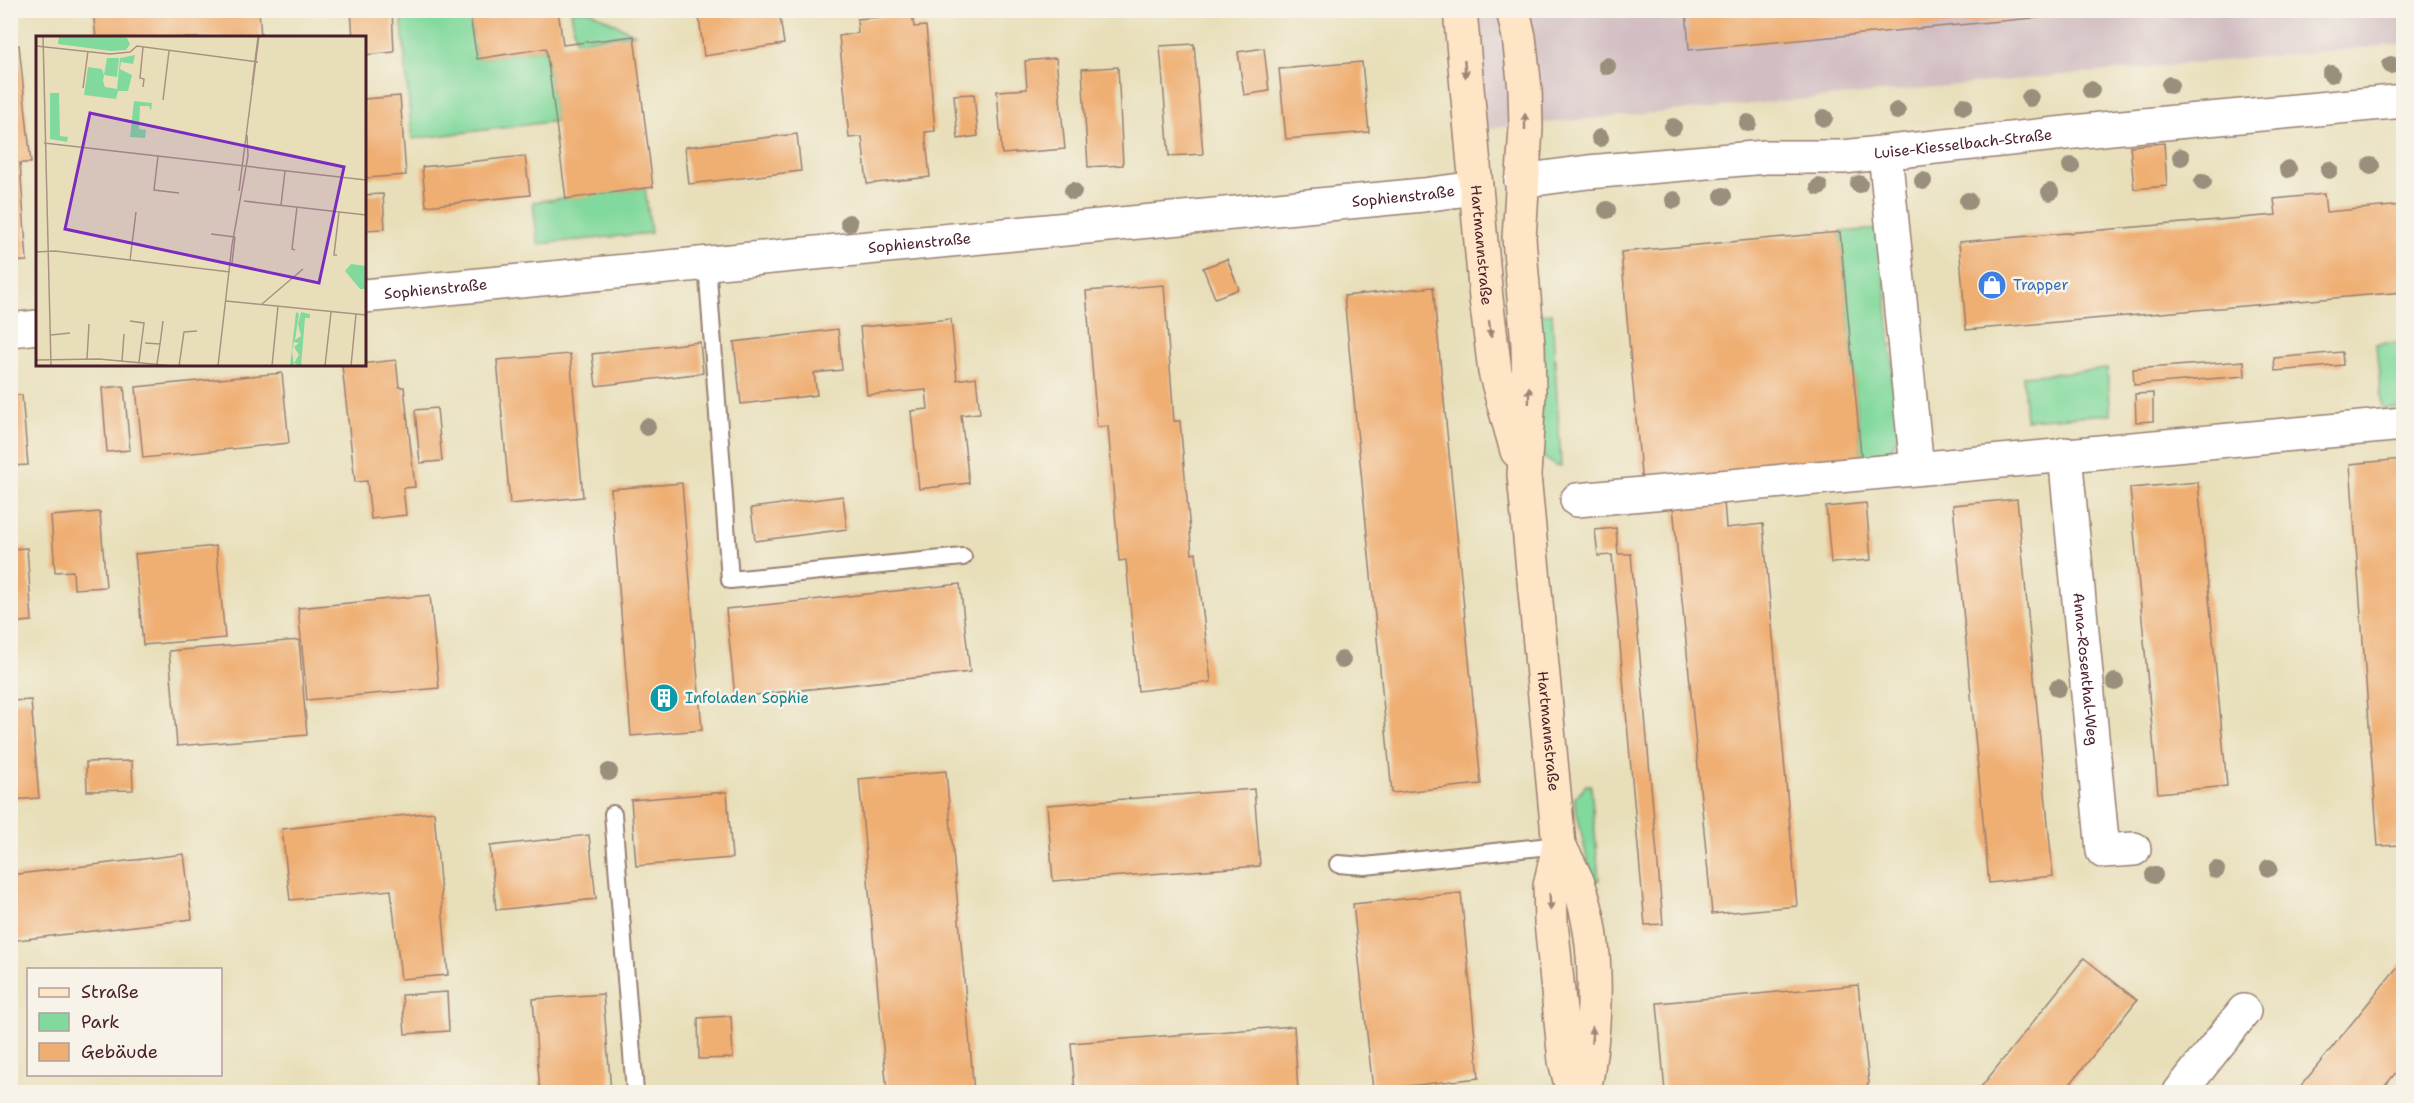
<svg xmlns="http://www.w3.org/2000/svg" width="2414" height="1103" font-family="'Shantell Sans',sans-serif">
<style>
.industrial{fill:#d2bec2}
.green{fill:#82d99d;stroke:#667c64;stroke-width:1.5}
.building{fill:#efae72}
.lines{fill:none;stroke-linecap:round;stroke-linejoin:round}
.lane-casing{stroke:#997f72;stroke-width:20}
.street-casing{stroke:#997f72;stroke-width:36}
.secondary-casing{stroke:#997f72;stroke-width:36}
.lane{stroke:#fff;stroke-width:16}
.street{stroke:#fff;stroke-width:33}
.secondary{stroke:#fee5c5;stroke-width:33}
.tree{fill:#998f7b}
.oneway{fill:#a48278}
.labels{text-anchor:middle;stroke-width:5;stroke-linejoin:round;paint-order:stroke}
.street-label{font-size:15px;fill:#4a1f2b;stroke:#f7f3e8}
.shop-label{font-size:15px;fill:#366cbe;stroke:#f7f3e8;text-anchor:start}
.culture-label{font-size:15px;fill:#0d838f;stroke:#f7f3e8;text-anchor:start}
.inset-road{fill:none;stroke:#a99281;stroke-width:1.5}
.view{fill:#7b2cbf;fill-opacity:0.15;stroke:#7b2cbf;stroke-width:3}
.inset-edge{fill:none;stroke:#4a1f2b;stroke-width:3}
</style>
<rect width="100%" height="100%" fill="#f7f3e8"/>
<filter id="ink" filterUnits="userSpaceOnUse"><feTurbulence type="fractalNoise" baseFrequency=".0167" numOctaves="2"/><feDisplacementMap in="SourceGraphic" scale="12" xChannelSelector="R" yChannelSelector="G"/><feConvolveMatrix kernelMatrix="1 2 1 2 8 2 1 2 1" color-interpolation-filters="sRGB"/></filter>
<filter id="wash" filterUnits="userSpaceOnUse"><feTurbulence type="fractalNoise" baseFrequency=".008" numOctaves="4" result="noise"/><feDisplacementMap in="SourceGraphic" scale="24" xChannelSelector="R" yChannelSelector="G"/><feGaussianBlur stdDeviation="1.35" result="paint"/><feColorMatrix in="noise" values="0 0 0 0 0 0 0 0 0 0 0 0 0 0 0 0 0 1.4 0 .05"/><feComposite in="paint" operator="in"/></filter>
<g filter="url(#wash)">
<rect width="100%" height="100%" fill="#e8dfba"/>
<path class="industrial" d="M2403,10L2404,44L1481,129L1468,11Z"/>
<g class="green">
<path d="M401,11H469L477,59L546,48L556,121L412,139Z"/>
<path d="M571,11H590L635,34L576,41Z"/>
<path d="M645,188L651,233L538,244L533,202Z"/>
<path d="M1880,229L1899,434L1889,453L1862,465L1840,232Z"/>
<path d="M1552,313L1561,466H1556L1542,456L1536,315Z"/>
<path d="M2403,342V407L2382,409L2376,344Z"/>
<path d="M2107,369L2111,414L2026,420L2023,376Z"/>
<path d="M1586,785H1591L1599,880L1592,881L1574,799Z"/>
</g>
<g id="blocks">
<g class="building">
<path d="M93,10H259L261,38H96Z"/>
<path d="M351,10H392L394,52L364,55V38H353Z"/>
<path d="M469,10H558L563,45L634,36L653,187L566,199L546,48L477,59Z"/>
<path d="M698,10H779L784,44L704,56Z"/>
<path d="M1127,10H1187V12L1127,16Z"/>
<path d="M1686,10H2098V12L1689,50Z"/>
<path d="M912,14L914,27L926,26L935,131L925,132L930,177L867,184L862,137L849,138L839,36L858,33L857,19Z"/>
<path d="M1194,44L1203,154L1169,156L1160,46Z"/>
<path d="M19,45L31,163H20L27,261L10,262V46Z"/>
<path d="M1264,48L1269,91L1244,95L1238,52Z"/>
<path d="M1056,58L1065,149L1002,154L997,91L1027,89L1025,61Z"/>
<path d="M1362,62L1369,132L1286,139L1279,69Z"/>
<path d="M1118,67L1123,165L1088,167L1082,69Z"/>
<path d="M974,94L978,136L958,139L954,95Z"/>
<path d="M400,96L406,175L366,178L364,99Z"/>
<path d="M797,134L801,171L689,184L685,147Z"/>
<path d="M2164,143L2167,186L2134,189L2130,146Z"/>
<path d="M525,156L530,195L426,206L422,167Z"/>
<path d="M383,194L385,229L364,230V195Z"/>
<path d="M2324,194L2326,212L2403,205V292L1966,330L1959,242L2276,215L2274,199Z"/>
<path d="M1840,232L1862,465L1642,485L1621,252Z"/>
<path d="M1227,259L1239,289L1215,298L1203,268Z"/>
<path d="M1164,285L1174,421H1180L1192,554L1196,553L1211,682L1138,691L1126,560L1119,561L1108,426L1097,427L1086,291Z"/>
<path d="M1433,287L1481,784L1392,793L1344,296Z"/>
<path d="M951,319L957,380L976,377L980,413L961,415L969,483L919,489L911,411L928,409L926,390L867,395L860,327Z"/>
<path d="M838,329L842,370L814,373L817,395L741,404L734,342Z"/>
<path d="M700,342L703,373L596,386L592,354Z"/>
<path d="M2342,352L2343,365L2275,371L2274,358Z"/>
<path d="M570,354L583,497L510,504L497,360Z"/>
<path d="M396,360L399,387H404L415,487L403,488L406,515L371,519L367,481L355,482L342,366Z"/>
<path d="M2244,361L2245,376L2134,385L2133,369Z"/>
<path d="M282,373L289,443L143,458L136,387Z"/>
<path d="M124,386L130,450L107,452L102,388Z"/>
<path d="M2153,393V421L2136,422L2135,394Z"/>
<path d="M22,395L28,465L10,466V396Z"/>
<path d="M437,408L442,461L420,463L415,410Z"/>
<path d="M2403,459V845L2378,846L2350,464Z"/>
<path d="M2198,482L2227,786L2158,793L2130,488Z"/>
<path d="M682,483L702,730L631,736L611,489Z"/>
<path d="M843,496L847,529L755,541L751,508Z"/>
<path d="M2017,499L2053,876L1989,883L1953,505Z"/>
<path d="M1724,501L1726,528L1763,524L1797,906L1712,914L1673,506Z"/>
<path d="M1866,503L1871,560L1831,563L1826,507Z"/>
<path d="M100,512L106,587L74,589L73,571L55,572L51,516Z"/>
<path d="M1616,528L1618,554H1631L1663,924L1645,925L1612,555L1598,556L1595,530Z"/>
<path d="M216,546L225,638L143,645L135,554Z"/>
<path d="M27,548L32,621L10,623V549Z"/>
<path d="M960,584L970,672L735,697L726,609Z"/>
<path d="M430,595L439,688L307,700L298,608Z"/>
<path d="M299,640L307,735L177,746L169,651Z"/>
<path d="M31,700L39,798L10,800V701Z"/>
<path d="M132,761L133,790L87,791L86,762Z"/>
<path d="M946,771L974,1092H887L859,779Z"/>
<path d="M1254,789L1260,866L1053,881L1047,805Z"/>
<path d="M727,792L732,858L636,866L631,800Z"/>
<path d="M434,812L448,975L401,979L391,890L290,900L282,829Z"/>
<path d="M589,835L596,899L496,910L490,846Z"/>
<path d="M184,854L192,919L10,941V875Z"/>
<path d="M1461,893L1479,1078L1373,1090L1353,904Z"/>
<path d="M2084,958L2137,1000L2064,1092H1977Z"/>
<path d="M2403,960V1064L2389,1081L2380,1092H2296Z"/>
<path d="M1858,985L1869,1083L1862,1092H1665L1657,1003Z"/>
<path d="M447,992L449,1031L405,1034L402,995Z"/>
<path d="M603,994L611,1092H540L533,999Z"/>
<path d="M731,1016L733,1058L699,1059L698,1018Z"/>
<path d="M1294,1026L1298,1092H1075L1071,1043Z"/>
</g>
</g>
</g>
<g filter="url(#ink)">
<use href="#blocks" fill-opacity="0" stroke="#997f72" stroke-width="1.5"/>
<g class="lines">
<g class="lane-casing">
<g id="lane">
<path d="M707,263L730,580L963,557"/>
<path d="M613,814L635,1092"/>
<path d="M1338,864L1365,866L1559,845"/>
</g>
</g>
<g class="street-casing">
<g id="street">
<path d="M1885,153L1917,468"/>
<path id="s1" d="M1521,181L1588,172L1766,157H1843L2111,128L2404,101"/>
<path id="s2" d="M364,296L1423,195L1476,188"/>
<path d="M10,330L38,327"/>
<path id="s3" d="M2065,454L2103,851L2134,849"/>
<path d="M1577,500L2404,424"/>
<path d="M2180,1092L2244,1011"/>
</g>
</g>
<g class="secondary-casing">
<g id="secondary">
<path id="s4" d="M1460,10L1486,298L1495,372L1517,451"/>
<path id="s5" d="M1513,10L1519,37L1525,89L1526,128L1519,238L1528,345L1529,395L1524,475L1559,845L1550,886L1551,922L1565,1061L1573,1092"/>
<path d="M1559,845C1565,858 1574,872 1579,886C1601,947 1596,1030 1584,1092"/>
</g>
</g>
<use href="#lane" class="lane"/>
<use href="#street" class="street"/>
<use href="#secondary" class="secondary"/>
</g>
<g class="tree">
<circle cx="2391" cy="65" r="9"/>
<circle cx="1607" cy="66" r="9"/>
<circle cx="2331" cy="74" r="9"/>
<circle cx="2170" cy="85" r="9"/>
<circle cx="2091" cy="90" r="9"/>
<circle cx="2030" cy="98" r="9"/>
<circle cx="1964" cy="106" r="9"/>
<circle cx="1897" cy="111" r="9"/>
<circle cx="1824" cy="118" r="9"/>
<circle cx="1748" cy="123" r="9"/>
<circle cx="1673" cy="127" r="9"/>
<circle cx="1600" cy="138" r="9"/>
<circle cx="2181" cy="157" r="9"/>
<circle cx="2071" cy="166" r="9"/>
<circle cx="2371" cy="166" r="9"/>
<circle cx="2288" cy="169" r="9"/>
<circle cx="2329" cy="170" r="9"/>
<circle cx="1923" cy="181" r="9"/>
<circle cx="2203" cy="182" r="9"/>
<circle cx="1859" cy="184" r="9"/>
<circle cx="1819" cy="187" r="9"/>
<circle cx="1073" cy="191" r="9"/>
<circle cx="2050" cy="192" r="9"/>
<circle cx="1723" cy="196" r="9"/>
<circle cx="1674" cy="200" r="9"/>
<circle cx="1968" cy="201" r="9"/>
<circle cx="1607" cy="210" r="9"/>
<circle cx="849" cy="223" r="9"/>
<circle cx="647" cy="427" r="9"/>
<circle cx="1342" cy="660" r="9"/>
<circle cx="2115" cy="682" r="9"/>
<circle cx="2058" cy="688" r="9"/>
<circle cx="609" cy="772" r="9"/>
<circle cx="2269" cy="868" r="9"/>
<circle cx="2216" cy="870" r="9"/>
<circle cx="2154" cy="875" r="9"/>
</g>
<defs><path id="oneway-solid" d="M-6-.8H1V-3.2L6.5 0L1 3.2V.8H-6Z" transform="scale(1.5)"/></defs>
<g class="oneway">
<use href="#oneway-solid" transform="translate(1465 69) rotate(86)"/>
<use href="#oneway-solid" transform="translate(1525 122) rotate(-90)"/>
<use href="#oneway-solid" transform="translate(1490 329) rotate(83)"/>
<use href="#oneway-solid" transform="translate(1529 395) rotate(-89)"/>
<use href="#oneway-solid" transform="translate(1550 902) rotate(87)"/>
<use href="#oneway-solid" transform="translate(1592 1035) rotate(-86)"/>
</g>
</g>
<defs>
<g id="shop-disc" transform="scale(1.5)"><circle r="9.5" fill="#3f7fe0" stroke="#f7f3e8"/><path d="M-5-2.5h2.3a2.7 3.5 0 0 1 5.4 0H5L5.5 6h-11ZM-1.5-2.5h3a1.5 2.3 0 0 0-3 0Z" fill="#fff"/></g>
<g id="building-disc" transform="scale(1.5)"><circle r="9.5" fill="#0f9aa8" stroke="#f7f3e8"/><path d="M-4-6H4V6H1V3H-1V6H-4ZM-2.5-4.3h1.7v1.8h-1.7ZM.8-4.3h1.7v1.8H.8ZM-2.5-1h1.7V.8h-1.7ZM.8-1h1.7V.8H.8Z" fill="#fff"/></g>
</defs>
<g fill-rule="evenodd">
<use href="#shop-disc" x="1992" y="285"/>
<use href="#building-disc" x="664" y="698"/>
</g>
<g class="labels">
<g class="street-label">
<text dy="5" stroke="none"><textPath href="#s1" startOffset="444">Luise-Kiesselbach-Straße</textPath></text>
<text dy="5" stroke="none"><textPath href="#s2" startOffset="1044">Sophienstraße</textPath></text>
<text dy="5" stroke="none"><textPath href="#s2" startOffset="558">Sophienstraße</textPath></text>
<text dy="5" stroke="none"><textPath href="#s4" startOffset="236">Hartmannstraße</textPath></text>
<text dy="5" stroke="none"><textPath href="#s2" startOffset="72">Sophienstraße</textPath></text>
<text dy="5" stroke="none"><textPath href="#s3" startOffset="216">Anna-Rosenthal-Weg</textPath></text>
<text dy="5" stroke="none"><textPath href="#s5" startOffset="724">Hartmannstraße</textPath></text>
</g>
<g class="shop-label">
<text x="2013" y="290">Trapper</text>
</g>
<g class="culture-label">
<text x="685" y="703">Infoladen Sophie</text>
</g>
</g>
<g transform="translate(36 36)">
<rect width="330" height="330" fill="#e8dfba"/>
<path d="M23,0H83L91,2L94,8L90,14L75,15L22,8ZM99,19L97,28L85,26L84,33L96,39L92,55H82L80,63L48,59L52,31L66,33L68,39L71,22H83L81,41L68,39L67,45L69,51L81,53L84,22ZM14,57H23L24,100L32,101L31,106L14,103ZM98,65L116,67L115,75L113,70H104L103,93L110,94L109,102L94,101ZM315,228L330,230V253H324L309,235ZM260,276L263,278L259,304L265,300L262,288L265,276L274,278V282H269L265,330L258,327L263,319L258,311L263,307L258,306L256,315L258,330H254Z" fill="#82d99d"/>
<path class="inset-road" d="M7,0L15,330M0,10L74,18L94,16L101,10L222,26M216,49L222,1M107,51L108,43L104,42L107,11M47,52L52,15M127,64L133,15M8,107L330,144M122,120L118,154L143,157M203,155L223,0M208,165L330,179M245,169L249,135M175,198L199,201M259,214L256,213L261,171M0,216L19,215L194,236M301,219H298L303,176M94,224L100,176M196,227L199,201M190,265L330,279M226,268L267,233M94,285L108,287L103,326M15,299L34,297M109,307L124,308L121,328M124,308L127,285M51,323L53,288M0,324L63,323L138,330M86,325L88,298M143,330L148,296L161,295M182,330L196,209L212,120L211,99M236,330L242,270M289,330L295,276M315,330L320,278"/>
<path class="view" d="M54,77L308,131L283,247L29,193Z"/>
<rect width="330" height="330" class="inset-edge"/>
</g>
<rect width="2414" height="1103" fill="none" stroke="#f7f3e8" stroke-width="36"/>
<rect x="27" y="968" width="195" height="108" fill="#f7f3e8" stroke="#b29e9c" stroke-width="1.5"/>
<rect x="39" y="988" width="30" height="9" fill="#fee5c5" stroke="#b29e9c" stroke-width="1.5"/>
<text x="81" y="998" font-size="18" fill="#4a1f2b">Straße</text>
<rect x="39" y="1013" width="30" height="18" fill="#82d99d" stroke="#b29e9c" stroke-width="1.5"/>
<text x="81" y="1028" font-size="18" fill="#4a1f2b">Park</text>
<rect x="39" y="1043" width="30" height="18" fill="#efae72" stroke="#b29e9c" stroke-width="1.5"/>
<text x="81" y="1058" font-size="18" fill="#4a1f2b">Gebäude</text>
</svg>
